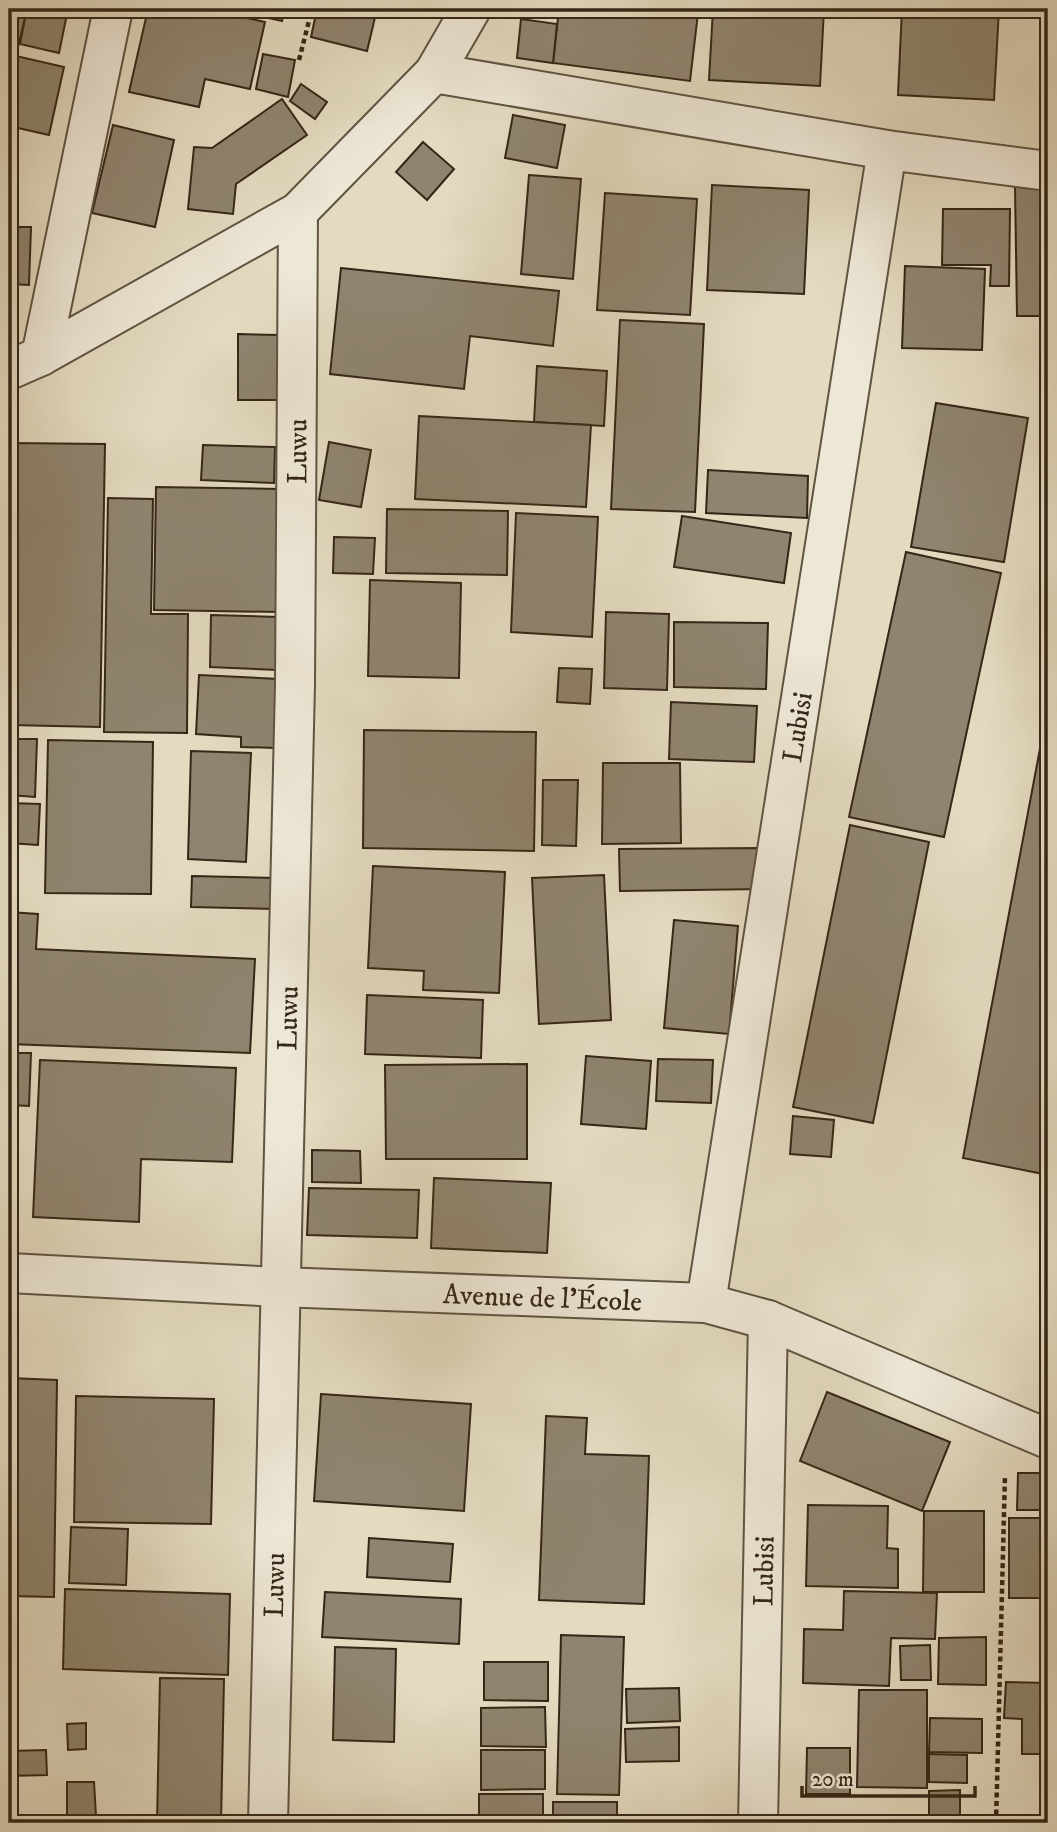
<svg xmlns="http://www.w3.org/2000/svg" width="1057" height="1832" font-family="'IM FELL DW Pica',serif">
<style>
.building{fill:#8f846f;stroke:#352717;stroke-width:2}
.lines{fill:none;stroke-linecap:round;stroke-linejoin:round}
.minor-casing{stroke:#605441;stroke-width:42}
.path{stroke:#352717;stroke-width:4.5;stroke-dasharray:5 3.5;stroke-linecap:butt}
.minor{stroke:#ede7d6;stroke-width:38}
.labels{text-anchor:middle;stroke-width:7;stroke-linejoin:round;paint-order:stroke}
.street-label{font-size:28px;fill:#352717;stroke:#ede7d6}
</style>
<rect width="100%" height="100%" fill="#e3dac0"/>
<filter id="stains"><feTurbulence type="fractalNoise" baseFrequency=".00286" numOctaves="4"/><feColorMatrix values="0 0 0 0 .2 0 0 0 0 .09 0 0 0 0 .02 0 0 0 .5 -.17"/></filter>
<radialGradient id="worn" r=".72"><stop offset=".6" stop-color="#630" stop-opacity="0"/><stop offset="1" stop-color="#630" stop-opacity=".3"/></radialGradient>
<g class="building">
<path d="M9,9H27L16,56L64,67L49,135L9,126Z"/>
<path d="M27,9H68L59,53L20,44Z"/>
<path d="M148,9H205L265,22L250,89L205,79L199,107L129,92Z"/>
<path d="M228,9H284L282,21Z"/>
<path d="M317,9H377L367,51L311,37Z"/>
<path d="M559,9H666L698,13L690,81L553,63Z"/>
<path d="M713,9H824L820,86L709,80Z"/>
<path d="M902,9H999L994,100L898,95Z"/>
<path d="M521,19L557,24L553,63L517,58Z"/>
<path d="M263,54L295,60L288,97L256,89Z"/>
<path d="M301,84L327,102L315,119L290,101Z"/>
<path d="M282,99L307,135L236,184L233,214L188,209L194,147L212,148Z"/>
<path d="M513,115L565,125L557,168L505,158Z"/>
<path d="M113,125L174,140L155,227L92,213Z"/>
<path d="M423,142L454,169L427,200L396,172Z"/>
<path d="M529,175L581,179L573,279L521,274Z"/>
<path d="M712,185L809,190L804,294L707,290Z"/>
<path d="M1048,186V316H1017L1015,187Z"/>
<path d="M605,193L697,199L690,315L597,310Z"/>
<path d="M943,209H1010L1009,286H990L991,265H942Z"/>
<path d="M9,227H31L29,285L9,284Z"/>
<path d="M905,266L985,269L982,350L902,348Z"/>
<path d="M341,268L559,291L553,346L470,336L464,389L330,374Z"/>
<path d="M620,320L704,324L695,512L611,509Z"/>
<path d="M238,334L279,335L280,400H238Z"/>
<path d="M537,366L607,371L604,426L534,422Z"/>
<path d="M936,403L1028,418L1004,562L911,547Z"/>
<path d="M419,416L591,425L586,507L415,499Z"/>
<path d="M329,442L371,450L361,507L319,500Z"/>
<path d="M11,443L105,444L100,727L9,725Z"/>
<path d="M203,445L275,447L274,483L201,480Z"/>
<path d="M708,470L808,476L807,518L706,513Z"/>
<path d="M156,487L280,489L278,612L154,610Z"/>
<path d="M108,498L153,499L151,614H188L187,733L104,732Z"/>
<path d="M387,509L508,511L507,575L386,573Z"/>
<path d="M516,513L598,517L592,637L511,632Z"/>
<path d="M682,516L791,533L784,583L674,567Z"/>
<path d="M334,537L375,538L373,574L333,573Z"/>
<path d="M906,552L1001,573L944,837L849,817Z"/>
<path d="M370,580L461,583L459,678L368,676Z"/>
<path d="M606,612L669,614L667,690L604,688Z"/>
<path d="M211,615L279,617L277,670L210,667Z"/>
<path d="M674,622L768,623L766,689L674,687Z"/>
<path d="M559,668L592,669L590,704L557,702Z"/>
<path d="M199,675L279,679L276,748L241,747V737L196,734Z"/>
<path d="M671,702L757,706L754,762L669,759Z"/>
<path d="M1048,706V1148L1043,1174L963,1158Z"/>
<path d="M364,730L536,732L534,851L363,848Z"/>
<path d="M9,739H37L35,797L9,795Z"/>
<path d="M48,740L153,742L151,894L45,893Z"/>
<path d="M191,751L251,753L246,862L188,859Z"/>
<path d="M603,763H680L681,843L602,844Z"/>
<path d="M543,780H578L576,846L542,845Z"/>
<path d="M9,803L40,804L38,845L9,843Z"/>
<path d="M850,825L929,842L873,1123L793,1107Z"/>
<path d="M764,848V889L620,891L619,849Z"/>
<path d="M373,866L505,872L499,993L423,990L424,971L368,968Z"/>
<path d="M604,875L611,1020L539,1024L532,878Z"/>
<path d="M192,876L275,878V909L191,907Z"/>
<path d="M9,912L38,914L36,949L255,959L250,1053L9,1044Z"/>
<path d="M674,920L738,926L729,1034L664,1028Z"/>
<path d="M367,995L483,1000L481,1058L365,1054Z"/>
<path d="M9,1053H31L29,1106L9,1105Z"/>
<path d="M586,1056L651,1061L646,1129L581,1124Z"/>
<path d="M658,1059L713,1060L711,1103L656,1101Z"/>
<path d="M40,1060L236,1068L232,1162L141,1159L139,1222L33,1217Z"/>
<path d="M527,1064V1159H386L385,1065Z"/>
<path d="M793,1116L834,1120L831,1157L790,1154Z"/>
<path d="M312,1150L360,1151L361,1183L312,1182Z"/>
<path d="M434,1178L551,1183L547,1253L431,1248Z"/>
<path d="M309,1188L419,1190L417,1238L307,1235Z"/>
<path d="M9,1378L57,1380L54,1597L9,1596Z"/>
<path d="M827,1392L950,1442L922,1511L800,1461Z"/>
<path d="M321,1394L471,1404L464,1511L314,1501Z"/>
<path d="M76,1396L214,1399L211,1524L74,1522Z"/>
<path d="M546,1416L587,1418L585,1454L649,1456L644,1604L539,1600Z"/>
<path d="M1018,1473H1045V1510H1017Z"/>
<path d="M808,1505L888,1506L887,1548L898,1549V1588L806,1586Z"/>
<path d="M924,1511H984V1592H923Z"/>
<rect x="1009" y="1518" width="39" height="80"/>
<path d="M71,1527L128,1529L126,1585L69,1583Z"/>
<path d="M369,1538L453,1544L450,1582L367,1577Z"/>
<path d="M65,1589L230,1594L228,1675L63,1669Z"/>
<path d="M844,1591L937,1593L935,1639L891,1638L889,1686L803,1683L804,1629L843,1630Z"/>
<path d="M325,1592L461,1599L459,1644L322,1637Z"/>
<path d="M561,1635L624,1637L619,1795L557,1794Z"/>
<path d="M986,1637V1685L938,1684L939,1638Z"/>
<path d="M930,1645L931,1680H901L900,1646Z"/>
<path d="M335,1647L396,1649L394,1742L333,1740Z"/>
<path d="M484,1662H548V1701L484,1700Z"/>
<path d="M160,1678L224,1679L221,1823H157Z"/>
<path d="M1006,1682L1048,1683V1754H1022V1719L1004,1718Z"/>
<path d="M679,1688L680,1721L627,1723L626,1689Z"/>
<path d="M859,1690H927V1788L857,1787Z"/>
<path d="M545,1707L546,1747L481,1746V1708Z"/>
<path d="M930,1718L982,1719V1753L929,1752Z"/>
<path d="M86,1723V1749L68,1750L67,1724Z"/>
<path d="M679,1727V1761L626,1762L625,1729Z"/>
<path d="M807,1748H850V1794H806Z"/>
<path d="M46,1750L47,1775L9,1776V1751Z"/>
<path d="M481,1750H545V1789L481,1790Z"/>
<path d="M929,1754L967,1755V1783L929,1782Z"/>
<path d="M67,1782H94L96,1816L67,1818Z"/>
<path d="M960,1790V1823H929V1791Z"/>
<rect x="479" y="1794" width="64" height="29"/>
<rect x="553" y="1802" width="64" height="21"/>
<path d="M306,1819L386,1822V1823H305Z"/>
</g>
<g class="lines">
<g class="minor-casing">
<g id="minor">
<path d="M434,73L887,150L1048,171"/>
<path d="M41,356L113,9"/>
<path d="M9,370L41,356L298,212L434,73L471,9"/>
<path id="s1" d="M9,1273L280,1287L706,1303L768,1320L1048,1439"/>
<path id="s2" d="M706,1303L887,150"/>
<path id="s3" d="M268,1823L295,685L298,212"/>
<path id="s4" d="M758,1823L768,1320"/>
</g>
</g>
<g class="path">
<path d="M299,60L312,9"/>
<path d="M996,1823L1005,1475"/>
</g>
<use href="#minor" class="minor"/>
</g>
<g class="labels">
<g class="street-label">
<text dy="10" stroke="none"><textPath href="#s3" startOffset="1372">Luwu</textPath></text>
<text dy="10" stroke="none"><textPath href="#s2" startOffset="583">Lubisi</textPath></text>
<text dy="10" stroke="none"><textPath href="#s3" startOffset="805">Luwu</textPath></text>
<text dy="10" stroke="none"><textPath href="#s1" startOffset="534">Avenue de l'École</textPath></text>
<text dy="10" stroke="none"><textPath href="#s4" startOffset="252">Lubisi</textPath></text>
<text dy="10" stroke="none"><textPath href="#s3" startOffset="238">Luwu</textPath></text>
</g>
</g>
<rect width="1057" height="1832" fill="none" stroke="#e3dac0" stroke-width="35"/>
<rect x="10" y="10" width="1036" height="1811" fill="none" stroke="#352717" stroke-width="3.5"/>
<rect x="18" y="18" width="1022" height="1797" fill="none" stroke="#352717" stroke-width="2"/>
<path d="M802 1786v10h173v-10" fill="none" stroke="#352717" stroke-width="3.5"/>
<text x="812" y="1786" font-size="21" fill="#352717" stroke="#ede7d6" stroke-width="5" paint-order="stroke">20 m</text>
<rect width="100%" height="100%" filter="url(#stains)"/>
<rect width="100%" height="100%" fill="url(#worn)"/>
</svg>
